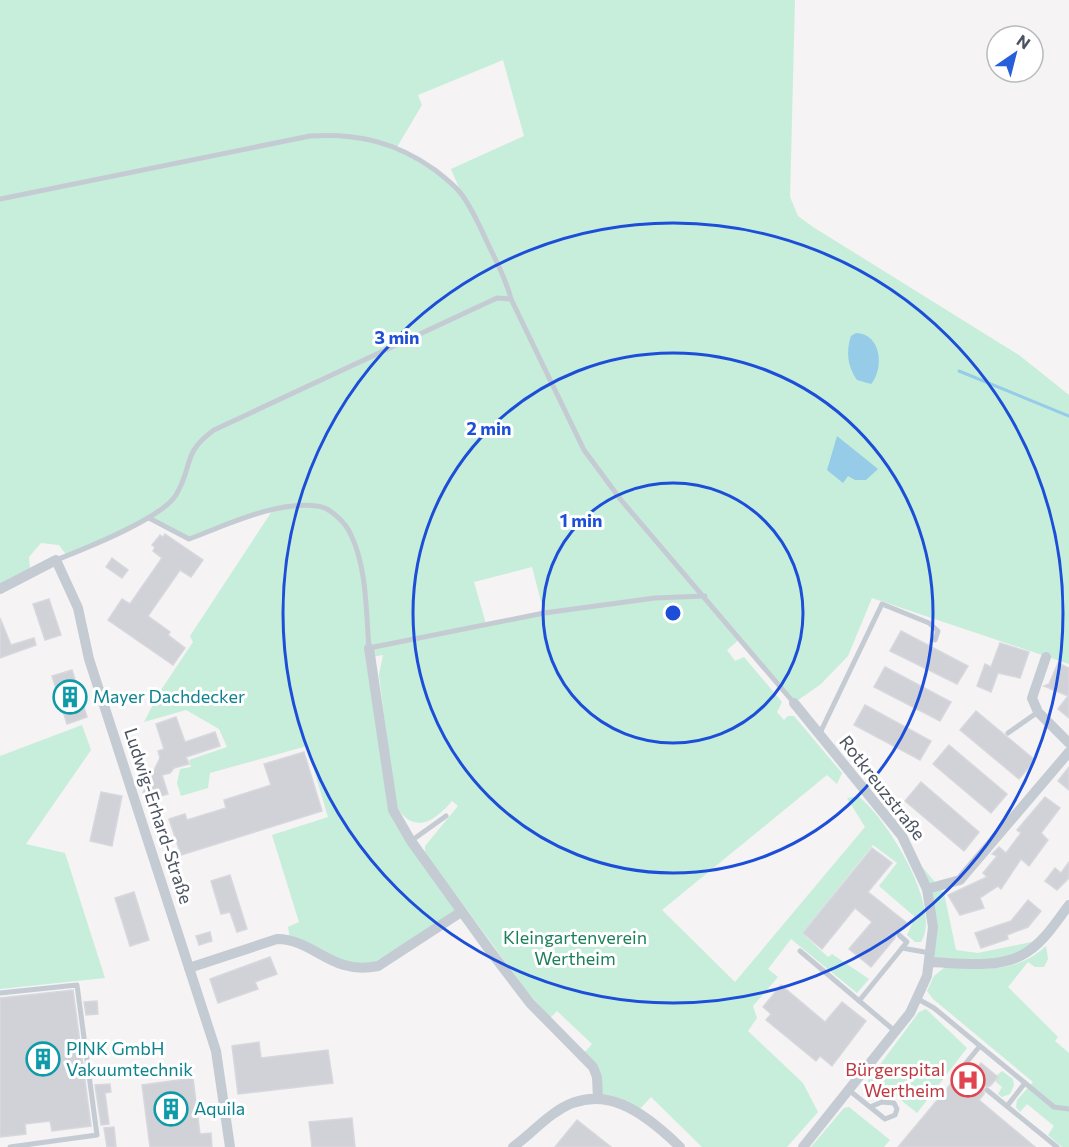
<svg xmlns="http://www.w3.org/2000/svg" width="1069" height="1147" font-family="Commissioner,sans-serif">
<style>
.green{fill:#c6eedb;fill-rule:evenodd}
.water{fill:#96cce8}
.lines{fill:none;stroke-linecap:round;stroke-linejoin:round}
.stream{stroke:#96cce8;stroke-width:3}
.building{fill:#d0d2d7;stroke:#d7d8de;stroke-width:1.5}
.service{stroke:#c5cbd3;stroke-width:5}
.minor{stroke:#c5cbd3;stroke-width:10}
.ring{fill:none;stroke:#1d4ed8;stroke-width:3}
.labels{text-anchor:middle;stroke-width:6;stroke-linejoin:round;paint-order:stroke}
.culture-label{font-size:18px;fill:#0d838f;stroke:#fff;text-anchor:start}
.street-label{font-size:18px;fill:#4b5360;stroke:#fff}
.park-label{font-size:18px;fill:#1e7f5b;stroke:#fff}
.health-label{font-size:18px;fill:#be3a42;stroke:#fff;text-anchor:end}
.centre{fill:#1d4ed8;stroke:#fff;stroke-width:3}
.ring-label{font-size:18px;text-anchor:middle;font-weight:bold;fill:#1d4ed8;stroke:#fff;stroke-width:6;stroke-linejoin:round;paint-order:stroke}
</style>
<rect width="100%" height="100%" fill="#f5f3f3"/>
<g class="green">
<path d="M0,0H795L790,197L798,216L813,227L1019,355L1069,395V664L872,598L848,656L821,684L794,703L740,639L727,650L735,661L744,657L782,702L777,712L784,720L788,716H794L842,773L837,784L827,775L662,910L735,982L865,827L847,798L858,796C886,817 943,908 921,942H915L907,935L915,917L879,886L897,863L873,845L802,933L828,957L832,954L869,979L857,993L791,939L768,969L778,977L753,1006L757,1018L748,1031L803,1083L818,1112L787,1147H702L651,1097L638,1111L598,1099L597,1077L583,1054L592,1044L557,1011L550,1018L526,990L425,853V846L458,806L452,801C434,822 413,836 395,804L379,675L383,655L371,657L393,810L459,909L363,969L290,939L288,927L299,922L272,835L328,817L307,746L210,773L208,788L181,796L177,783L180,769L191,767L189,760L227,747L219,729L186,710L144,722L159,693L193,642L190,636L272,511L189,539L149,518L67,556L59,545L41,543L29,557L30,569L0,589ZM503,60L524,136L451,169L460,190L419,158L397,147L422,105L418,95ZM532,567L544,613L486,624L474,582Z"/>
<path d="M82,725L91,750L26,844L65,853L105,978L0,989V756Z"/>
<path d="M914,857L944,893L956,950L978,953L1041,940L999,962H930L933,927Z"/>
<path d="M1046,946L1048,959L1044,967H1035L1028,962L1008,987L1058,1037L1055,1041L1069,1053V1147H1062L1048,1135L1054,1126L1027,1104L1020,1112L1016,1107L1017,1100L1033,1082L933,999L927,991L934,976L946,966C983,970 1017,973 1046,946Z"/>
<path d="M926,1009L967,1048L917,1113L879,1082L868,1095L862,1089L919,1012Z"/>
<path d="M1002,1071L1013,1079L1014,1085L1010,1094L1002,1097L998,1094L1002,1087L996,1082V1076Z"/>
<path d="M849,1107L890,1140L884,1147H811L844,1108Z"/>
</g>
<g class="water">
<path d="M856,333C882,334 884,369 871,384L857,380C847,366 846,351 851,336Z"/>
<path d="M837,436L878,469L866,480H855L848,476L843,483L827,470Z"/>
</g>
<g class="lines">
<path class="stream" d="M959,371L1069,416"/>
</g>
<g class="building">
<path d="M165,534L203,560L191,577L180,570L148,616L170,632L168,635L185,648L173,665L108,620L122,599L130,604L162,558L153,551L155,547L152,545L160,535L163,537Z"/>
<path d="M112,558L128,570L122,578L106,567Z"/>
<path d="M49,599L61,635L45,640L33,604Z"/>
<path d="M0,618L11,645L34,638L36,645L0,658Z"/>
<path d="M901,631L968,666L957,684L890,651Z"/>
<path d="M1000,643L1029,652L1020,678L998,673L991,692L977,686L985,664L991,667Z"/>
<path d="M1058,663L1069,668V718L1058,709L1068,696L1044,686L1049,684Z"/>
<path d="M885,667L951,702L940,721L874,687Z"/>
<path d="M72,670L87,717L67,724L52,676Z"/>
<path d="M865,705L931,741L920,760L854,725Z"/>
<path d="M976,711L1035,760L1019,779L960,730Z"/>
<path d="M176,717L185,742L215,732L220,746L186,757L189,764L174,768L170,773L162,775L168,794L146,800L143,793L160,758L158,751L164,749L156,724Z"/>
<path d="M949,745L1007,794L991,813L933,764Z"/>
<path d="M304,752L322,811L181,855L169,819L185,814L187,820L226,808L224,800L271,785L264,764Z"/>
<path d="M1069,767V790L1058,781Z"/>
<path d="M921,782L979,832L964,851L905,801Z"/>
<path d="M101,792L122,796L112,846L90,841Z"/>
<path d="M1045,797L1060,808L1041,833L1048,840L1029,866L1021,859L1001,889L998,886L980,898L984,908L960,915L948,895L987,877L983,873L997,856L992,854L999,847L1006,853L1021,833L1017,830Z"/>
<path d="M872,848L892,863L868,892L907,923L901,930L895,932V938L871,967L849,949L872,922L855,908L822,949L803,933Z"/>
<path d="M1069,862V878L1057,890L1045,881L1055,868L1061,873Z"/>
<path d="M230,875L247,929L237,932L230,912L221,914L211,881Z"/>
<path d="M134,892L149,940L130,946L115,898Z"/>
<path d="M1028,900L1041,911L1028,927L1007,935L1008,939L981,948L975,933L1011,921Z"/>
<path d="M210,932L212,941L199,945L196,936Z"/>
<path d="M270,957L277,974L255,982L258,989L218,1003L210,979Z"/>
<path d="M781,985L825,1022L842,1002L866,1021L832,1066L820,1056L816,1061L766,1020L771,1014L763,1007Z"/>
<path d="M73,990L91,1126L52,1131L50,1121L25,1124L26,1134L0,1137V998Z"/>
<path d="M97,1001L98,1014L86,1015L84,1002Z"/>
<path d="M259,1042L261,1058L328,1050L333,1083L238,1094L232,1046Z"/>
<path d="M981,1063L998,1077L990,1086L984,1087V1094L979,1100L1035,1147H898L954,1080L962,1086L967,1080H972L973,1072Z"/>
<path d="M193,1078L200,1134L211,1133L212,1147H150L142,1085Z"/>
<path d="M110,1084L111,1092L105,1093L109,1124L101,1125L95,1085Z"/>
<path d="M352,1118L355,1147H312L309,1122Z"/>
<path d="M577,1120L611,1147H555Z"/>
<path d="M114,1127L116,1147H107L104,1128Z"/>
</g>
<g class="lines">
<g class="service">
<path d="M0,199L310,136C357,133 396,142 435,170C444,177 456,186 462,195C473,210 480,227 488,244C497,263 506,279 511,299L584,450L621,500L794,703"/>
<path d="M149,518L189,539C227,525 275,501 317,506C330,507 346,523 351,535C367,568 366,612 369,648L544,613L655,598L705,596"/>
<path d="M56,560C84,549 161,519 176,495C194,465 181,454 214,430L497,298L511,299"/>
<path d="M820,733L882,604L929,623L938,631L935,640"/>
<path d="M1008,733L1038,712"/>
<path d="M411,841L446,816"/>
<path d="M902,948L930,953"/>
<path d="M800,951L896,1032"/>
<path d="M0,993L77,985L97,1135L10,1147"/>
<path d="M918,999L934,1008L1025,1083L1007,1106"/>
<path d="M859,1001L907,942L899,935"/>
<path d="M970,1076L961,1069L980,1046"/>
<path d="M1025,1083L1054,1107L1069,1109"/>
<path d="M987,1090L1057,1147"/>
<path d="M850,1091L885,1119L895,1115L897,1109L894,1103L882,1102L870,1107"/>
</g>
<g class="minor">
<path d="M0,589L56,560L78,608L89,659L216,1051L230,1147"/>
<path d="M369,648L393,810L411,841L488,948L530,1003L593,1067L597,1077L598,1099"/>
<path d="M1046,657L1032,698L1038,712L1069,743"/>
<path d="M794,703L902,836L927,889L933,927L927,976L910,1013L803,1147"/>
<path d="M927,889L960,880L1069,752"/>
<path d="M930,962C959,963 996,969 1022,955C1042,945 1056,922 1069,905"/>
<path d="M189,968L277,939C315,939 330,976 378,966L461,912"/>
<path d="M513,1147C527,1137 539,1124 553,1114C601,1078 645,1113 680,1147"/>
</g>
</g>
<g class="ring">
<circle cx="673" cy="613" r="130"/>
<circle cx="673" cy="613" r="260"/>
<circle cx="673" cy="613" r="390"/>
</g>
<defs>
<g id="building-ring" transform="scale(1.725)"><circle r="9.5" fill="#fff" stroke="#0f9aa8" stroke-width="1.5"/><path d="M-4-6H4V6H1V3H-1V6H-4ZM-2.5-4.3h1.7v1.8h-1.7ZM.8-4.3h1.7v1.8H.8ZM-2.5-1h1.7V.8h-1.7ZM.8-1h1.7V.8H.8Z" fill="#0f9aa8"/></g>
<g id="hospital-ring" transform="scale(1.725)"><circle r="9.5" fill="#fff" stroke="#e0444e" stroke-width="1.5"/><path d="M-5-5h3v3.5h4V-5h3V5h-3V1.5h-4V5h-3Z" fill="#e0444e"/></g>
</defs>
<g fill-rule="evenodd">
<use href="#building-ring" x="70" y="697"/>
<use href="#building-ring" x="43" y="1059"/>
<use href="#hospital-ring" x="968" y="1080"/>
<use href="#building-ring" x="171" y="1109"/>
</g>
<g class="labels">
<g class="culture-label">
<text x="93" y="703">Mayer Dachdecker</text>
<text x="66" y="1055">PINK GmbH<tspan x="66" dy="21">Vakuumtechnik</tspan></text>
<text x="194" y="1115">Aquila</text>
</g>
<g class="street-label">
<text transform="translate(882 788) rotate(52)" y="6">Rotkreuzstraße</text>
<text transform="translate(158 816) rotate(72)" y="6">Ludwig-Erhard-Straße</text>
</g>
<g class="park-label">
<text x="575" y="944">Kleingartenverein<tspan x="575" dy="21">Wertheim</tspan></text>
</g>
<g class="health-label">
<text x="945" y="1076">Bürgerspital<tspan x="945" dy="21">Wertheim</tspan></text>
</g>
</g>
<circle cx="673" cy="613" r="9" class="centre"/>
<g class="ring-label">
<text x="397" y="344">3 min</text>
<text x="489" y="435">2 min</text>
<text x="581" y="527">1 min</text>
</g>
<g transform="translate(1015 54) rotate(35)"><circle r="28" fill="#ffffff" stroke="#b7babf" stroke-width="1.5"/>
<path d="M0-4.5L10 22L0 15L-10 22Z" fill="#275edb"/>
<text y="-9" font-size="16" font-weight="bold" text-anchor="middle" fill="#4b5360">N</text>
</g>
</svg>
